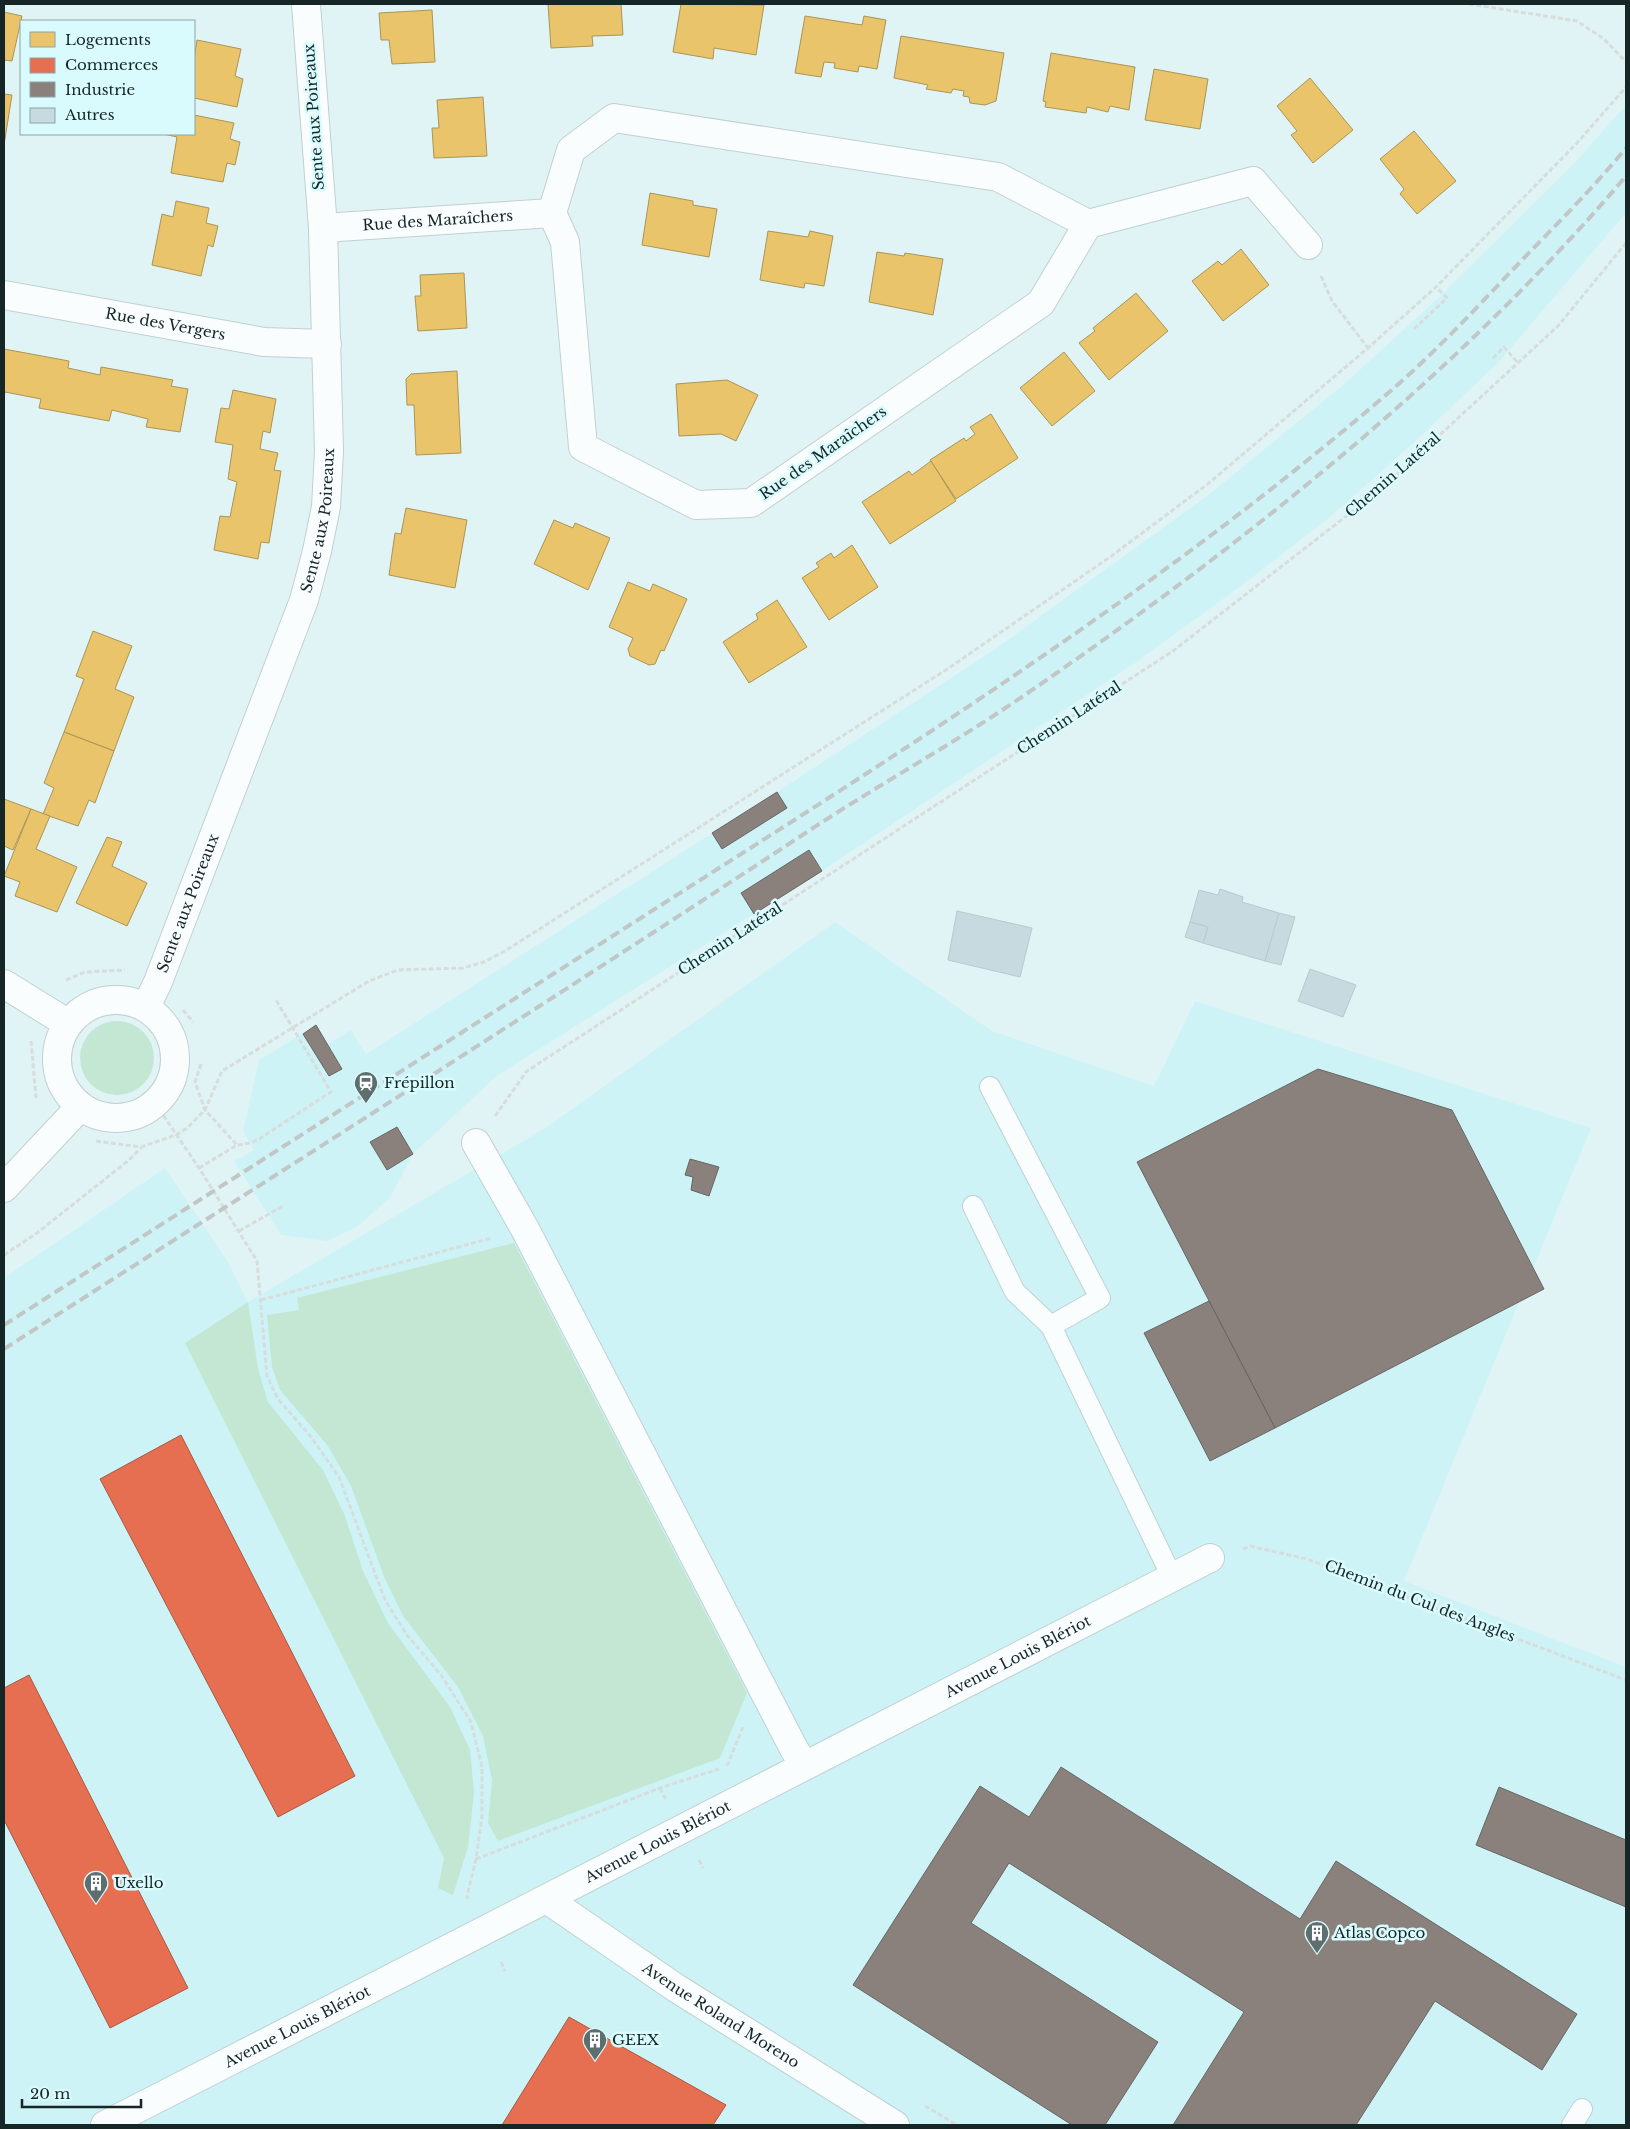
<svg xmlns="http://www.w3.org/2000/svg" width="1630" height="2129" font-family="'Libre Baskerville',serif">
<style>
.built{fill:#cef3f6}
.green{fill:#c3e7d3}
.homes{fill:#e9c46a;stroke:#aa9556}
.shops{fill:#e76f51;stroke:#a85944}
.industry{fill:#8a817c;stroke:#676662}
.building{fill:#c7dadf;stroke:#bac9cd}
.lines{fill:none;stroke-linecap:round;stroke-linejoin:round}
.service-casing{stroke:#c0d0d1;stroke-width:22}
.minor-casing{stroke:#c0d0d1;stroke-width:30}
.path{stroke:#d7dcdc;stroke-width:3;stroke-dasharray:5 2.5;stroke-linecap:butt}
.service{stroke:#fafdfe;stroke-width:20}
.minor{stroke:#fafdfe;stroke-width:28}
.rail{stroke:#c1c6c6;stroke-width:4;stroke-dasharray:10 5;stroke-linecap:butt}
.labels{text-anchor:middle;stroke-width:5;stroke-linejoin:round;paint-order:stroke}
.street-label{font-size:15px;fill:#162627;stroke:#d9fbfd}
.poi-label{font-size:15px;fill:#162627;stroke:#d9fbfd;text-anchor:start}
</style>
<rect width="100%" height="100%" fill="#e1f4f5"/>
<g class="built">
<path d="M1626,105V213L1498,363L1409,447L1329,518L1241,586L1135,663L822,871L498,1075L413,1154L390,1198L357,1227L327,1241L281,1235L234,1161L254,1150L243,1131L259,1060L316,1025L328,1044L351,1030L366,1054L777,792L995,649L1207,496L1343,385L1436,300L1577,160Z"/>
<path d="M835,922L992,1031L1154,1086L1195,1001L1591,1128L1404,1581L1626,1667V2125H4V1278L165,1168L228,1262L248,1302L544,1129Z"/>
</g>
<g class="green">
<circle cx="117" cy="1058" r="37"/>
<path d="M514,1243L747,1693L720,1758L498,1841L488,1823L492,1780L483,1736L458,1687L403,1616L385,1579L351,1486L328,1446L280,1390L272,1367L267,1315L299,1310L297,1298Z"/>
<path d="M248,1302L258,1369L268,1402L323,1470L345,1516L363,1571L388,1623L450,1707L470,1750L474,1793L468,1847L453,1895L438,1888L444,1858L185,1343Z"/>
</g>
<g class="homes">
<path d="M548,4H621L623,35L592,36L593,46L551,48Z"/>
<path d="M681,4L764,5L756,55L714,48L713,59L673,52Z"/>
<path d="M432,10L435,62L392,64L389,40H381L379,13Z"/>
<path d="M4,12L22,16L12,61L4,60Z"/>
<path d="M805,16L862,25L864,16L886,20L877,69L859,66L858,72L834,68L835,63L824,62L821,77L795,73Z"/>
<path d="M901,36L1004,53L996,101L985,105L970,103L969,97L963,96L964,91L953,89L951,93L926,89L928,85L894,78Z"/>
<path d="M197,40L241,49L235,76L243,79L237,107L194,98V59Z"/>
<path d="M1051,53L1135,67L1129,110L1110,106L1108,112L1087,107L1086,113L1045,107L1046,102L1043,101Z"/>
<path d="M1154,69L1208,79L1200,129L1145,120Z"/>
<path d="M1310,78L1353,130L1313,163L1291,135L1297,131L1277,106Z"/>
<path d="M4,94L12,95L4,145Z"/>
<path d="M483,97L487,156L434,158L432,128H439L437,100Z"/>
<path d="M194,115L234,123L230,139L240,142L235,165L227,163L223,182L171,173L177,137L164,134H194Z"/>
<path d="M1414,131L1456,181L1417,214L1400,194L1404,189L1380,159Z"/>
<path d="M650,193L693,201V205L717,209L709,257L642,245Z"/>
<path d="M176,201L209,208L206,223L218,226L213,247L208,245L201,276L152,265L162,214L173,217Z"/>
<path d="M768,231L808,237L810,231L833,236L824,286L805,283L804,288L760,280Z"/>
<path d="M1241,249L1269,285L1223,321L1192,281L1218,261L1222,265Z"/>
<path d="M877,252L904,256L905,253L943,259L933,315L869,302Z"/>
<path d="M464,273L467,328L418,331L415,296H421L420,275Z"/>
<path d="M1136,293L1168,331L1109,380L1079,343L1095,331L1093,328Z"/>
<path d="M4,349L69,361L68,368L100,375L101,367L173,380L171,386L188,389L180,432L146,427L148,419L112,410L109,421L39,408L41,399L5,392L4,398Z"/>
<path d="M1064,352L1095,391L1052,426L1020,388Z"/>
<path d="M457,371L461,453L416,455L414,405H407L406,379L411,374Z"/>
<path d="M727,380L758,395L736,441L721,434L679,436L676,384Z"/>
<path d="M233,390L276,399L270,433L263,431L260,449L278,453L274,470L281,471L269,543L261,542L258,559L214,550L220,516L230,517L237,482L228,479L233,445L215,442L221,408L229,409Z"/>
<path d="M991,414L1018,458L956,499L930,460L964,438L966,441L975,434L970,427Z"/>
<path d="M931,461L956,501L890,544L862,502L909,471L912,475Z"/>
<path d="M406,508L467,520L455,588L389,575L395,533L401,534Z"/>
<path d="M554,520L573,528L575,523L610,538L588,590L534,564Z"/>
<path d="M852,545L878,587L829,620L802,578L819,567L816,563L831,553L834,558Z"/>
<path d="M628,582L650,591L653,584L687,599L664,651L661,650L655,664L649,665L630,656L628,649L633,638L609,627Z"/>
<path d="M777,600L807,647L749,683L723,642L758,619L756,614Z"/>
<path d="M93,631L132,646L115,689L134,697L114,751L64,732L84,679L76,676Z"/>
<path d="M64,732L114,751L95,803L89,800L78,826L43,814L54,788L44,783Z"/>
<path d="M4,799L31,809L13,850L4,846Z"/>
<path d="M31,809L50,816L36,849L77,867L57,912L15,896L20,882L4,876Z"/>
<path d="M107,837L122,842L112,866L147,883L127,926L76,903Z"/>
</g>
<g class="shops">
<path d="M181,1435L355,1776L278,1817L100,1479Z"/>
<path d="M29,1675L188,1988L110,2028L4,1820V1688Z"/>
<path d="M569,2017L726,2105L713,2125H502Z"/>
</g>
<g class="industry">
<path d="M777,792L787,808L722,849L712,833Z"/>
<path d="M809,850L822,871L754,914L741,893Z"/>
<path d="M316,1025L342,1069L329,1076L303,1034Z"/>
<path d="M1318,1069L1452,1110L1544,1289L1275,1428L1137,1162Z"/>
<path d="M397,1127L413,1154L387,1170L370,1142Z"/>
<path d="M690,1159L719,1167L709,1196L691,1190L693,1177L685,1175Z"/>
<path d="M1209,1301L1275,1428L1210,1461L1144,1333Z"/>
<path d="M1061,1767L1300,1919L1336,1861L1577,2014L1542,2070L1435,2001L1356,2125H1173L1244,2012L1009,1863L971,1923L1158,2042L1105,2125H1072L853,1985L980,1786L1029,1817Z"/>
<path d="M1499,1787L1626,1840V1907L1476,1845Z"/>
</g>
<g class="building">
<path d="M1220,889L1243,897L1242,902L1279,913L1265,961L1203,943L1208,927L1190,922L1199,890L1218,895Z"/>
<path d="M957,911L1032,928L1020,977L948,960Z"/>
<path d="M1279,913L1295,917L1281,965L1265,961Z"/>
<path d="M1190,922L1208,927L1203,943L1185,937Z"/>
<path d="M1310,969L1356,985L1343,1017L1298,1001Z"/>
</g>
<g class="lines">
<g class="service-casing">
<g id="service">
<path d="M990,1087L1100,1298L1051,1326"/>
<path d="M973,1206L1015,1292L1051,1326L1172,1577"/>
<path d="M1572,2125L1582,2109"/>
</g>
</g>
<g class="minor-casing">
<g id="minor">
<path d="M614,118L998,177L1088,224L1041,303L751,503L696,505L583,447L565,242L552,213L571,150Z"/>
<path d="M1088,224L1253,181L1308,245"/>
<path id="s1" d="M323,228L552,213"/>
<path id="s2" d="M4,295L264,342L327,344"/>
<path d="M4,984L67,1023"/>
<circle cx="116" cy="1059" r="59"/>
<path id="s3" d="M146,1007L158,982L304,600L317,551L326,507L329,451L323,228L306,4"/>
<path d="M476,1143L525,1229L794,1749L804,1765"/>
<path d="M4,1188L80,1107"/>
<path id="s4" d="M548,1900L676,1988L895,2125"/>
<path id="s5" d="M105,2125C474,1937 842,1747 1210,1558"/>
</g>
</g>
<g class="path">
<path d="M1469,4L1577,21L1604,39L1626,62"/>
<path d="M1321,276L1332,301L1368,348"/>
<path d="M1414,329L1447,298L1436,287"/>
<path d="M1493,358L1504,347L1518,363"/>
<path d="M66,980L85,972L125,970"/>
<path d="M183,1010L193,1022"/>
<path d="M31,1041L36,1098"/>
<path d="M201,1064L195,1082L205,1110L237,1145"/>
<path d="M155,1103L199,1168L257,1261L267,1376L278,1399L311,1437L339,1477L385,1600L407,1635L441,1675L471,1722L482,1767V1816L476,1859L467,1896L468,1899"/>
<path d="M495,1116L527,1071L1173,651L1381,489L1558,326L1626,243"/>
<path d="M96,1141L141,1147L176,1135L187,1128L205,1110L222,1071L369,981L398,970L463,968L484,962L505,951L949,668L1110,557L1209,483L1368,348L1436,287L1577,143L1626,87"/>
<path d="M199,1168L237,1145L250,1143L259,1139L331,1092L276,1000"/>
<path d="M239,1231L283,1206"/>
<path d="M4,1255L37,1233L129,1160L141,1148"/>
<path d="M261,1300L492,1238"/>
<path d="M1243,1549L1250,1546L1307,1559L1626,1680"/>
<path d="M727,1766L743,1727"/>
<path d="M660,1788L666,1800"/>
<path d="M476,1859L660,1788L719,1769"/>
<path d="M699,1860L703,1868"/>
<path d="M501,1962L505,1971"/>
<path d="M925,2106L957,2125"/>
</g>
<use href="#service" class="service"/>
<use href="#minor" class="minor"/>
<g class="rail">
<path d="M4,1325C234,1178 464,1031 694,884C933,732 1172,579 1387,394C1435,353 1479,305 1523,259C1558,223 1594,187 1626,148"/>
<path d="M4,1349C273,1176 543,1006 810,830C883,782 960,740 1032,690C1244,544 1460,372 1626,176"/>
</g>
</g>
<defs>
<g id="station-pin" transform="scale(1.25)"><path d="M0 17L-7.5 6A9.5 9.5 0 1 1 7.5 6Z" fill="#5d6e6f" stroke="#d9fbfd"/><path d="M-3-6H3Q5-6 5-4V2Q5 4 3 4L4.5 6H3L1.5 4h-3L-3 6H-4.5L-3 4Q-5 4-5 2V-4Q-5-6-3-6ZM-3.5-4v3h7v-3ZM-3.5 1v1.5H-2V1ZM2 1v1.5H3.5V1Z" fill="#fff"/></g>
<g id="building-pin" transform="scale(1.25)"><path d="M0 17L-7.5 6A9.5 9.5 0 1 1 7.5 6Z" fill="#5d6e6f" stroke="#d9fbfd"/><path d="M-4-6H4V6H1V3H-1V6H-4ZM-2.5-4.3h1.7v1.8h-1.7ZM.8-4.3h1.7v1.8H.8ZM-2.5-1h1.7V.8h-1.7ZM.8-1h1.7V.8H.8Z" fill="#fff"/></g>
</defs>
<g fill-rule="evenodd">
<use href="#station-pin" x="366" y="1083"/>
<use href="#building-pin" x="96" y="1883"/>
<use href="#building-pin" x="1317" y="1933"/>
<use href="#building-pin" x="595" y="2040"/>
</g>
<g class="labels">
<g class="street-label">
<text transform="translate(314 117) rotate(-94)" y="5">Sente aux Poireaux</text>
<text dy="5" stroke="none"><textPath href="#s1" startOffset="115">Rue des Maraîchers</textPath></text>
<text dy="5" stroke="none"><textPath href="#s2" startOffset="164">Rue des Vergers</textPath></text>
<text transform="translate(823 453) rotate(-35)" y="5">Rue des Maraîchers</text>
<text transform="translate(1393 475) rotate(-41)" y="5">Chemin Latéral</text>
<text dy="5" stroke="none"><textPath href="#s3" startOffset="518">Sente aux Poireaux</textPath></text>
<text transform="translate(1069 718) rotate(-33)" y="5">Chemin Latéral</text>
<text dy="5" stroke="none"><textPath href="#s3" startOffset="112">Sente aux Poireaux</textPath></text>
<text transform="translate(730 939) rotate(-33)" y="5">Chemin Latéral</text>
<text transform="translate(1420 1601) rotate(21)" y="5">Chemin du Cul des Angles</text>
<text dy="5" stroke="none"><textPath href="#s5" startOffset="1026">Avenue Louis Blériot</textPath></text>
<text dy="5" stroke="none"><textPath href="#s5" startOffset="621">Avenue Louis Blériot</textPath></text>
<text dy="5" stroke="none"><textPath href="#s4" startOffset="208">Avenue Roland Moreno</textPath></text>
<text dy="5" stroke="none"><textPath href="#s5" startOffset="216">Avenue Louis Blériot</textPath></text>
</g>
<g class="poi-label">
<text x="384" y="1088">Frépillon</text>
<text x="114" y="1888">Uxello</text>
<text x="1334" y="1938">Atlas Copco</text>
<text x="612" y="2045">GEEX</text>
</g>
</g>
<rect width="1630" height="2129" fill="none" stroke="#162627" stroke-width="10"/>
<rect x="20" y="20" width="175" height="115" fill="#d9fbfd" stroke="#8ba6a7"/>
<rect x="30" y="32" width="25" height="15" fill="#e9c46a" stroke="#8ba6a7"/>
<text x="65" y="45" font-size="15" fill="#162627">Logements</text>
<rect x="30" y="58" width="25" height="15" fill="#e76f51" stroke="#8ba6a7"/>
<text x="65" y="70" font-size="15" fill="#162627">Commerces</text>
<rect x="30" y="82" width="25" height="15" fill="#8a817c" stroke="#8ba6a7"/>
<text x="65" y="95" font-size="15" fill="#162627">Industrie</text>
<rect x="30" y="108" width="25" height="15" fill="#c7dadf" stroke="#8ba6a7"/>
<text x="65" y="120" font-size="15" fill="#162627">Autres</text>
<path d="M22 2099v8h119v-8" fill="none" stroke="#162627" stroke-width="2.5"/>
<text x="30" y="2099" font-size="15" fill="#162627" stroke="#d9fbfd" stroke-width="4" paint-order="stroke">20 m</text>
</svg>
